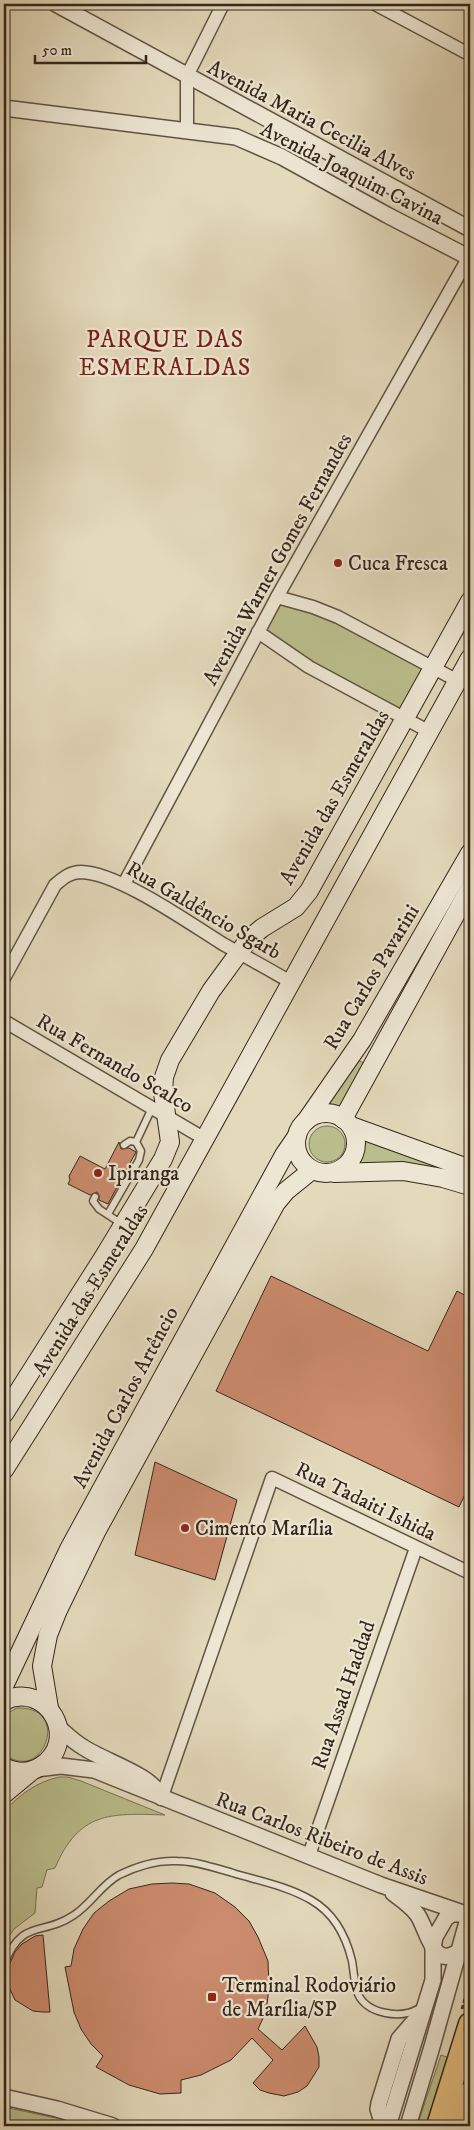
<svg xmlns="http://www.w3.org/2000/svg" width="474" height="2130" font-family="'IM FELL DW Pica',serif">
<style>
.green{fill:#babe8c;stroke:#777254}
.building{fill:#cd8c6f;stroke:#34261c}
.lines{fill:none;stroke-linecap:round;stroke-linejoin:round}
.service-casing{stroke:#605344;stroke-width:9}
.minor-casing{stroke:#605344;stroke-width:15}
.tertiary-casing{stroke:#605344;stroke-width:18}
.secondary-casing{stroke:#34261c;stroke-width:20}
.motorway-casing{stroke:#34261c;stroke-width:25}
.path{stroke:#34261c;stroke-width:2.5;stroke-dasharray:4 2.5;stroke-linecap:butt}
.service{stroke:#ede6d3;stroke-width:6}
.minor{stroke:#ede6d3;stroke-width:12}
.tertiary{stroke:#ede6d3;stroke-width:15}
.secondary{stroke:#ede6d3;stroke-width:18}
.motorway{stroke:#e2bc7e;stroke-width:22}
.poi-dot{fill:#8f2418;stroke:#ede6d3;stroke-width:2}
.labels{text-anchor:middle;stroke-width:4.5;stroke-linejoin:round;paint-order:stroke}
.street-label{font-size:21px;fill:#34261c;stroke:#ede6d3}
.poi-label{font-size:21px;fill:#34261c;stroke:#ede6d3;text-anchor:start}
.quarter-label{font-size:24px;letter-spacing:1px;fill:#7a1f14;stroke:#ede6d3}
</style>
<rect width="100%" height="100%" fill="#e3d9bb"/>
<filter id="stains"><feTurbulence type="fractalNoise" baseFrequency=".004" numOctaves="4"/><feColorMatrix values="0 0 0 0 .2 0 0 0 0 .09 0 0 0 0 .02 0 0 0 .5 -.17"/></filter>
<radialGradient id="worn" r=".72"><stop offset=".6" stop-color="#630" stop-opacity="0"/><stop offset="1" stop-color="#630" stop-opacity=".3"/></radialGradient>
<g class="green">
<path d="M277,597L338,617L434,667L404,719L258,632Z"/>
<path d="M358,1060L364,1063L339,1107L330,1104H323Z"/>
<circle cx="327" cy="1144" r="18"/>
<path d="M365,1140L451,1170L449,1173C416,1166 391,1160 357,1164L361,1157Z"/>
<path d="M17,1708C74,1706 41,1787 4,1753V1715Z"/>
<path d="M59,1777H68L81,1781L165,1815C109,1813 79,1812 55,1868L47,1870L42,1887L37,1888L35,1913L14,1929L4,1944V1811C20,1795 36,1782 59,1777Z"/>
<path d="M441,2055L452,2059L430,2126H417Z"/>
<path d="M4,2107L65,2120L59,2126H5L4,2125Z"/>
</g>
<g class="building">
<path d="M119,1142L121,1149L129,1148L136,1152L108,1204L99,1200V1195L97,1192L90,1195L68,1184L70,1180L69,1176L80,1156L105,1169Z"/>
<path d="M271,1276L428,1351L457,1291L470,1298V1484L459,1507L216,1391Z"/>
<path d="M155,1462L237,1500L215,1580L135,1555Z"/>
<path d="M172,1883L189,1884L215,1893L235,1907L249,1921L258,1937L268,1961L269,1988L266,2012L258,2029L282,2050L305,2026L317,2047L319,2057V2067L307,2086L298,2092L284,2096L269,2093L260,2090L253,2083L273,2060L252,2038L231,2060L201,2075L181,2080V2093L160,2094L129,2085L96,2067L103,2056L91,2044L81,2029L74,2012L65,1967L71,1966L74,1949L83,1929L94,1913L109,1901L129,1889L152,1884Z"/>
<path d="M43,1935L50,2012H42L33,2011L15,2000L8,1985L6,1972L15,1952L22,1944L35,1936Z"/>
</g>
<g class="lines">
<g class="service-casing">
<g id="service">
<path d="M124,1145L130,1141L136,1142L152,1108"/>
<path d="M95,1197L93,1201L99,1209L122,1224"/>
<path d="M108,1214L139,1160L141,1151L136,1142"/>
<path d="M4,1964C23,1917 42,1937 74,1915C91,1904 101,1885 119,1875C137,1866 157,1860 177,1861C196,1861 215,1868 233,1873C259,1881 287,1886 311,1900C334,1913 346,1936 352,1961C354,1972 354,1984 358,1994C367,2014 400,2019 418,2009"/>
</g>
</g>
<g class="minor-casing">
<g id="minor">
<path d="M375,4L465,52"/>
<path d="M187,130V76L223,4"/>
<path d="M277,597L313,607L338,617L458,681"/>
<path d="M258,632L309,667L430,732"/>
<path d="M124,884L277,597L470,255"/>
<path d="M4,978L55,885C63,878 70,872 81,872C119,873 189,923 223,944C246,957 269,969 292,983"/>
<path d="M4,1021L205,1139"/>
<path d="M161,1799L272,1478L470,1573"/>
<path d="M309,1855L416,1548"/>
</g>
</g>
<g class="tertiary-casing">
<g id="tertiary">
<path d="M56,4L470,229"/>
<path d="M4,108L236,137L282,157L387,215L470,258"/>
<path d="M58,1727C66,1734 74,1742 83,1747C103,1761 153,1775 161,1797"/>
<path d="M36,1769L61,1766L94,1770L381,1885L469,1915"/>
<path d="M393,1893C401,1899 411,1906 417,1914C428,1929 432,1971 459,1951"/>
<path d="M4,2097L57,2109L113,2126"/>
<path d="M383,2126L378,2109L379,2103L399,2039L418,2017"/>
<path d="M388,2126L433,1980V1948L435,1937L446,1918L452,1914H465"/>
<path d="M408,2126L431,2050L469,1915"/>
</g>
</g>
<g class="secondary-casing">
<g id="secondary">
<circle cx="326" cy="1143" r="30"/>
<path d="M343,1119L470,888"/>
<path d="M306,1121L362,1040L470,853"/>
<path d="M351,1126L470,1169"/>
<path d="M334,1173L403,1171L443,1178L470,1186"/>
<path d="M4,1414L103,1258L163,1159L170,1142L163,1093L164,1077L170,1060L211,991L249,939L262,928L296,907L309,891L470,601"/>
<path d="M4,1470L144,1249L470,658"/>
<path d="M4,1686L69,1549L284,1155L297,1136"/>
<path d="M4,1701C47,1680 81,1740 41,1766C29,1774 16,1773 4,1767"/>
<path d="M49,1708L42,1666L48,1635L58,1610L96,1532L276,1203L286,1191L312,1170"/>
<path d="M4,1794L33,1770"/>
</g>
</g>
<g class="motorway-casing">
<g id="motorway">
<path d="M438,2126L470,2024"/>
<path d="M458,2126L470,2093"/>
</g>
</g>
<path class="path" d="M462,2009L470,1979"/>
<use href="#service" class="service"/>
<use href="#minor" class="minor"/>
<use href="#tertiary" class="tertiary"/>
<use href="#secondary" class="secondary"/>
<use href="#motorway" class="motorway"/>
</g>
<g class="poi-dot">
<circle cx="338" cy="563" r="5"/>
<circle cx="98" cy="1173" r="5"/>
<circle cx="185" cy="1528" r="5"/>
<rect x="207" y="1992" width="10" height="10" rx="2.5"/>
</g>
<g class="labels">
<g class="street-label">
<text transform="translate(312 120) rotate(28)" y="7">Avenida Maria Cecilia Alves</text>
<text transform="translate(352 173) rotate(27)" y="7">Avenida Joaquim Cavina</text>
<text transform="translate(277 559) rotate(-61)" y="7">Avenida Warner Gomes Fernandes</text>
<text transform="translate(334 797) rotate(-60)" y="7">Avenida das Esmeraldas</text>
<text transform="translate(204 910) rotate(30)" y="7">Rua Galdêncio Sgarb</text>
<text transform="translate(371 977) rotate(-59)" y="7">Rua Carlos Pavarini</text>
<text transform="translate(115 1063) rotate(30)" y="7">Rua Fernando Scalco</text>
<text transform="translate(90 1290) rotate(-58)" y="7">Avenida das Esmeraldas</text>
<text transform="translate(125 1397) rotate(-62)" y="7">Avenida Carlos Artêncio</text>
<text transform="translate(366 1501) rotate(26)" y="7">Rua Tadaiti Ishida</text>
<text transform="translate(343 1695) rotate(-71)" y="7">Rua Assad Haddad</text>
<text transform="translate(322 1838) rotate(21)" y="7">Rua Carlos Ribeiro de Assis</text>
</g>
<g class="poi-label">
<text x="348" y="570">Cuca Fresca</text>
<text x="108" y="1180">Ipiranga</text>
<text x="195" y="1535">Cimento Marília</text>
<text x="222" y="1992">Terminal Rodoviário<tspan x="222" dy="24">de Marília/SP</tspan></text>
</g>
<g class="quarter-label">
<text x="165" y="347">PARQUE DAS<tspan x="165" dy="28">ESMERALDAS</tspan></text>
</g>
</g>
<rect width="474" height="2130" fill="none" stroke="#e3d9bb" stroke-width="20"/>
<rect x="5" y="5" width="464" height="2120" fill="none" stroke="#34261c" stroke-width="2.5"/>
<rect x="10" y="10" width="454" height="2110" fill="none" stroke="#34261c"/>
<path d="M35 55v8h111v-8" fill="none" stroke="#34261c" stroke-width="2.5"/>
<text x="42" y="55" font-size="15" fill="#34261c" stroke="#ede6d3" stroke-width="4" paint-order="stroke">50 m</text>
<rect width="100%" height="100%" filter="url(#stains)"/>
<rect width="100%" height="100%" fill="url(#worn)"/>
</svg>
